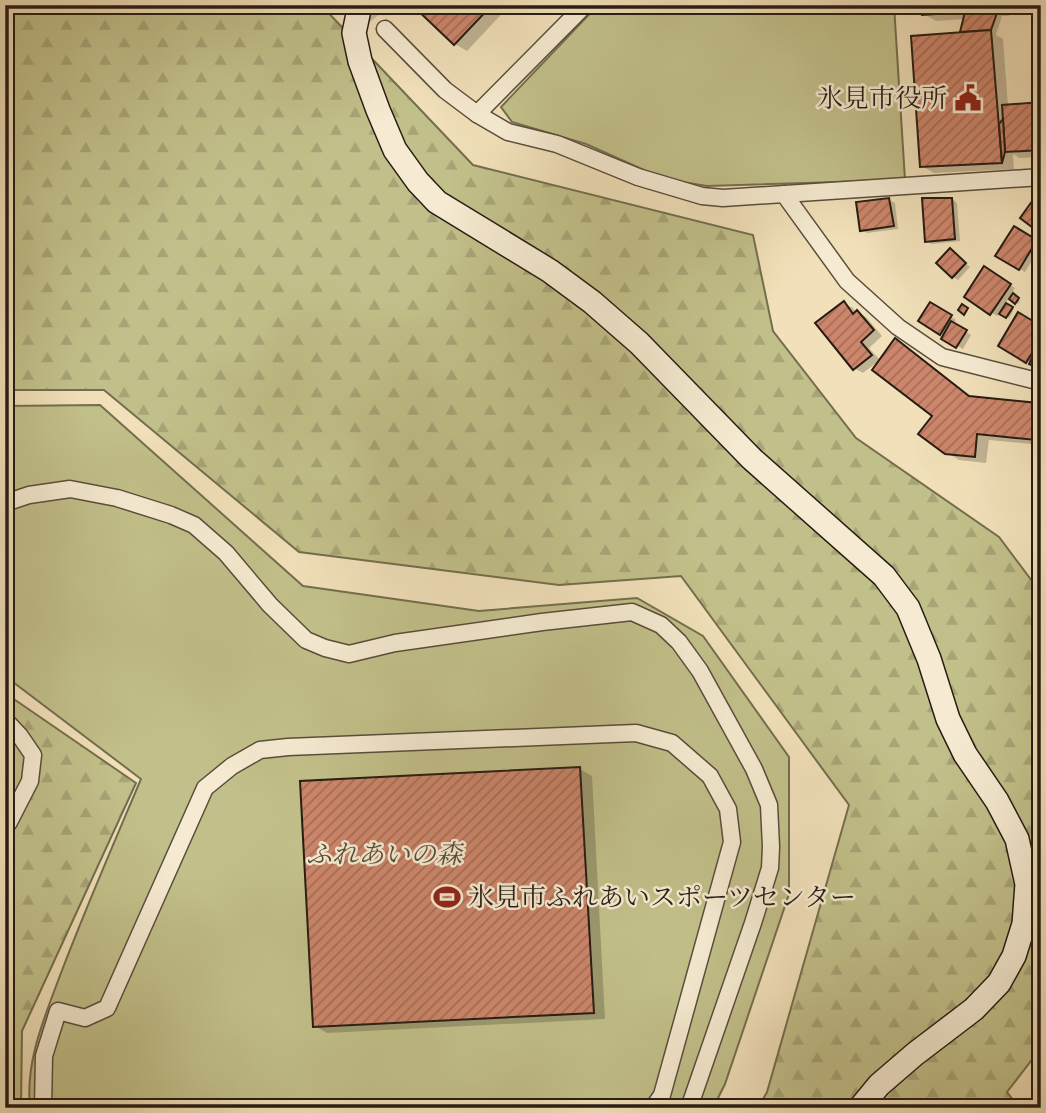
<svg xmlns="http://www.w3.org/2000/svg" width="1046" height="1113" font-family="'EB Garamond','Noto Serif JP',serif">
<style>
.forest{fill:url(#forest-firs);stroke:#746e4e;stroke-width:2}
.green{fill:#c2c08a;stroke:#746e4e;stroke-width:2}
.shadow{fill:#0003}
.building{fill:url(#building-hatch);stroke:#261c13;stroke-width:2}
.lines{fill:none;stroke-linecap:round;stroke-linejoin:round}
.street-tunnel{stroke:#c8b998;stroke-width:16;stroke-dasharray:16 8;stroke-linecap:butt}
.street-casing{stroke:#594d3c;stroke-width:19}
.secondary-casing{stroke:#261c13;stroke-width:26}
.street{stroke:#f6ebd2;stroke-width:16}
.secondary{stroke:#f6ebd2;stroke-width:23}
.labels{text-anchor:middle;stroke-width:5;stroke-linejoin:round;paint-order:stroke}
.poi-label{font-size:26px;fill:#261c13;stroke:#f6ebd2;text-anchor:end}
.park-label{font-size:26px;font-style:italic;fill:#554d37;stroke:#f6ebd2}
</style>
<defs>
<pattern id="forest-firs" width="22" height="20" patternUnits="userSpaceOnUse" patternTransform="scale(1.75)"><rect width="22" height="20" fill="#c2c08a"/><path d="M5 1l3.5 6h-7zM16 11l3.5 6h-7z" fill="#a7a476"/></pattern>
<pattern id="building-hatch" width="6" height="6" patternUnits="userSpaceOnUse" patternTransform="scale(1.75)"><rect width="6" height="6" fill="#cd866b"/><path d="M-1 1l2-2M0 6l6-6M5 7l2-2" fill="none" stroke="#a66d57"/></pattern>
</defs>
<rect width="100%" height="100%" fill="#f1e0b9"/>
<filter id="stains"><feTurbulence type="fractalNoise" baseFrequency=".00286" numOctaves="4"/><feColorMatrix values="0 0 0 0 .2 0 0 0 0 .09 0 0 0 0 .02 0 0 0 .5 -.17"/></filter>
<radialGradient id="worn" r=".72"><stop offset=".6" stop-color="#630" stop-opacity="0"/><stop offset="1" stop-color="#630" stop-opacity=".3"/></radialGradient>
<g class="forest">
<path d="M5,5H321L473,165L753,235L773,331L856,438L999,537L1041,593V1048L1007,1092L1019,1108H758L767,1092L849,805L681,576L559,585L299,552L104,390H5Z"/>
<path d="M5,693L136,783L22,1031L21,1108H5Z"/>
</g>
<g class="green">
<path d="M598,5H894L905,180L707,186L664,179L586,144L512,122L501,107Z"/>
<path d="M100,405L303,586L479,611L637,598L703,636L789,757V894L725,1084L713,1108H30C25,1061 45,1016 61,973C86,907 114,843 141,779L5,676V406Z"/>
</g>
<g class="shadow">
<path d="M414,5H510L467,51L455,44Z"/>
<path d="M923,5H1008L1009,16H1002L996,35L1003,39L1008,106L1041,104V157L1019,158L1013,154L1014,169L934,173L922,166L965,19L936,21L924,14Z"/>
<path d="M952,199L957,203L960,241L932,244L926,241Z"/>
<path d="M889,200L895,203L898,229L867,233L862,230Z"/>
<path d="M1014,229L1041,245L1025,272L998,256Z"/>
<path d="M955,254L970,267L958,280L953,277Z"/>
<path d="M990,271L1015,288L1011,294L1020,300L1018,304L1009,298L1005,304L1014,309L1009,318L999,312L997,316L966,296Z"/>
<path d="M844,303L853,308L856,313L857,312L866,317L882,336L869,348L880,360L863,373L854,368Z"/>
<path d="M931,304L956,320L953,324L971,335L963,349L943,338L945,336L920,321Z"/>
<path d="M1041,327V368L1000,345Z"/>
<path d="M896,340L907,347L972,398L1038,405L1041,407V445L989,440L986,463L959,460L946,452L934,415Z"/>
<path d="M580,769L592,776L605,1019L327,1033L315,1026Z"/>
</g>
<g class="building">
<path d="M412,5H492L454,45Z"/>
<path d="M921,5H997L998,10L922,15Z"/>
<path d="M998,10L991,30L960,32L965,12Z"/>
<path d="M991,30L1002,163L920,167L911,36Z"/>
<path d="M1041,102V150L1005,152L1002,105Z"/>
<path d="M1003,119L1005,152L1002,163L999,124Z"/>
<path d="M1038,193L1041,195V227L1037,231L1020,218Z"/>
<path d="M889,198L894,226L860,231L856,202Z"/>
<path d="M922,198H952L955,239L925,242Z"/>
<path d="M1014,226L1037,240L1019,270L995,256Z"/>
<path d="M950,248L966,263L952,278L936,263Z"/>
<path d="M984,266L1011,284L990,315L964,297Z"/>
<path d="M1013,293L1019,298L1015,304L1009,299Z"/>
<path d="M844,301L853,314L857,310L874,330L861,342L872,355L853,370L815,323Z"/>
<path d="M930,302L952,315L940,335L918,321Z"/>
<path d="M1006,303L1013,307L1006,318L999,314Z"/>
<path d="M962,304L968,308L964,315L958,310Z"/>
<path d="M1018,312L1041,326V338L1026,363L998,346Z"/>
<path d="M951,321L967,330L956,348L941,339Z"/>
<path d="M895,338L969,396L1038,403L1036,440L977,434L975,457L945,454L918,434L932,416L872,370Z"/>
<path d="M1036,349L1041,351V370L1029,364Z"/>
<path d="M580,767L594,1013L313,1027L300,781Z"/>
</g>
<g class="lines">
<path class="street-tunnel" d="M365,5L385,29"/>
<g class="street-casing">
<g id="street">
<path d="M385,29L445,90L477,114L508,132L557,144L638,177L702,196L723,198L1041,177"/>
<path d="M477,114L585,5"/>
<path d="M784,194L847,281L898,327L942,357L1041,382"/>
<path d="M5,503L29,495L70,489L117,498L171,515L194,525L226,553L270,605L306,640L325,648L349,654L395,643L542,622L632,612L661,625L679,642L700,671L754,769L769,805L771,847L770,868L753,923L689,1108"/>
<path d="M5,720L20,736L33,755L30,781L9,822L5,827"/>
<path d="M43,1108L44,1056L58,1011L85,1018L107,1008L205,788L232,766L260,750L288,747L636,733L672,743L710,776L728,809L732,842L662,1095L653,1108"/>
</g>
</g>
<g class="secondary-casing">
<path id="secondary" d="M360,5L354,33L360,61L378,110L395,150L418,182L437,202L550,271L592,302L639,343L752,459L884,576L908,608L929,659L948,719L965,754L997,801L1017,839L1027,884L1024,924L1014,956L999,983L974,1009L915,1054L879,1085L860,1108"/>
</g>
<use href="#street" class="street"/>
<use href="#secondary" class="secondary"/>
</g>
<defs>
<g id="civic-bare" transform="scale(2.1)"><path d="M-.6-6.5H3V-4.5H.6V-3L4-1V1h2V6H-6V1h2V-1L-.6-3ZM-1.2 2.5V6h2.4V2.5Z" fill="#8f2418" stroke="#f6ebd2" stroke-width="2.5" paint-order="stroke"/></g>
<g id="stadium-bare" transform="scale(2.1)"><path d="M0-5a6.5 5 0 1 0 0 10a6.5 5 0 1 0 0-10ZM-3.5-1.8h7v3.6h-7Z" fill="#8f2418" stroke="#f6ebd2" stroke-width="2.5" paint-order="stroke"/></g>
</defs>
<g fill-rule="evenodd">
<use href="#civic-bare" x="968" y="98"/>
<use href="#stadium-bare" x="447" y="897"/>
</g>
<g class="labels">
<g class="poi-label">
<text x="947" y="107">氷見市役所</text>
<text x="468" y="906" text-anchor="start">氷見市ふれあいスポーツセンター</text>
</g>
<g class="park-label">
<text x="384" y="863">ふれあいの森</text>
</g>
</g>
<rect width="1046" height="1113" fill="none" stroke="#f1e0b9" stroke-width="28"/>
<rect x="7" y="7" width="1032" height="1099" fill="none" stroke="#261c13" stroke-width="3.5"/>
<rect x="14" y="14" width="1018" height="1085" fill="none" stroke="#261c13" stroke-width="2"/>
<rect width="100%" height="100%" filter="url(#stains)"/>
<rect width="100%" height="100%" fill="url(#worn)"/>
</svg>
